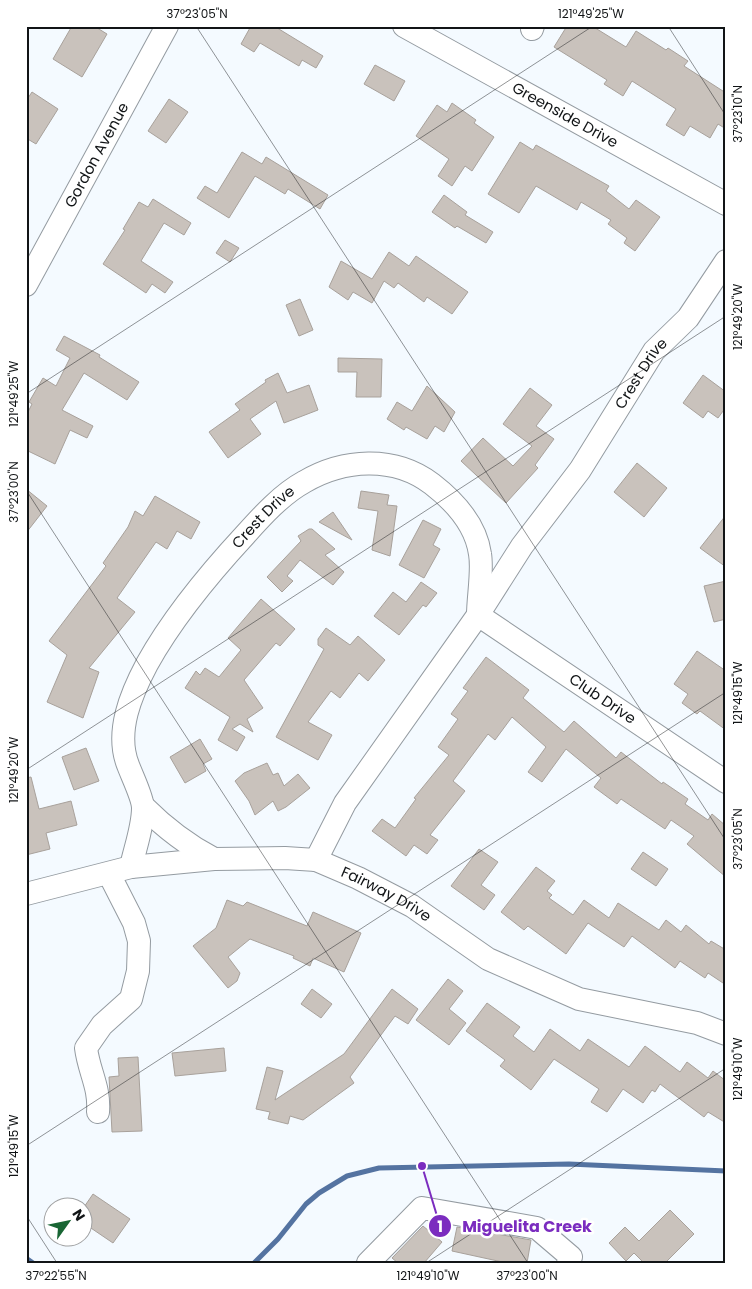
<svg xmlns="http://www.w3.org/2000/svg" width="752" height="1289" font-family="Poppins,sans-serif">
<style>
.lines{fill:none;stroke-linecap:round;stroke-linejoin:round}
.stream{stroke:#5473a1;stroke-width:5}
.building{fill:#c9c2bc;stroke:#a8a19b}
.minor-casing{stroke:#949ba1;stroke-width:24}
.minor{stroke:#fff;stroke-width:22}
.ticks{fill:none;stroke:#111416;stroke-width:1;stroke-opacity:0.45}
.labels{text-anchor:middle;stroke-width:5;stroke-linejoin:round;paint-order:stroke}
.street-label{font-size:15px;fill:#111416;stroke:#fff}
.leader{fill:none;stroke:#7b2cbf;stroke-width:2}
.callout-dot{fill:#7b2cbf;stroke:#fff;stroke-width:2}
.mark-label{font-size:15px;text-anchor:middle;font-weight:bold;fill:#fff}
.callout-label{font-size:16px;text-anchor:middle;font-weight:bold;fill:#7b2cbf;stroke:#fff;stroke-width:5;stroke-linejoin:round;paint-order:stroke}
.neatline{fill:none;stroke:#111416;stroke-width:2}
.ticks-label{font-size:12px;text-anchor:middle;fill:#111416}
</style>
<rect width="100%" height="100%" fill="#f4faff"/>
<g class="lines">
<g class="stream">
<path d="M26,1258L33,1263"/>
<path d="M254,1263L278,1239L306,1204L319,1193L347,1176L379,1168L569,1164L726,1171"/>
</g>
</g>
<g class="building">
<path d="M72,26H94L107,34L82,77L53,59Z"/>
<path d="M251,26H274L323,56L316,68L302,60L299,66L260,43L254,52L241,44Z"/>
<path d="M567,26H592L626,47L636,31L666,50L668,48L688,61L684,66L726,93V129L718,124L710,138L690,126L684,136L666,125L676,109L632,81L623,96L604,84L607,80L554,47Z"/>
<path d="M375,65L405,81L394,101L364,84Z"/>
<path d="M32,92L58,109L36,144L26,138V101Z"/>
<path d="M169,99L188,112L166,143L148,131Z"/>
<path d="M452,103L476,120L474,123L494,137L472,171L465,166L452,186L438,176L449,159L416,136L437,105L447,112Z"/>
<path d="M520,142L533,150L536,145L609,186L606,191L629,209L636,200L660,217L635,251L624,243L627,238L608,224L611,220L581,202L577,210L536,186L519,213L488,194Z"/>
<path d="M242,152L262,164L266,157L328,195L320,209L288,189L285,194L255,176L229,218L197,198L205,186L217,193Z"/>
<path d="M444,195L467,212L465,215L493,232L486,243L457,226L455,228L432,212Z"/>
<path d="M153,199L191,223L184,235L164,223L141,261L173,282L165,293L152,284L146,293L103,264L125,230L123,229L139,202L148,207Z"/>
<path d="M225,240L239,248L230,262L216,253Z"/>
<path d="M389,252L409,266L416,256L468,292L452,314L427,297L424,302L398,283L394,288L384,281L372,303L353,292L348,300L329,287L341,261L372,279Z"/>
<path d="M300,299L313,330L299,336L286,305Z"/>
<path d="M64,336L100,355L99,357L139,382L127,400L84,373L62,410L93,426L87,438L70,430L55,464L26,450V416L32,404L29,402L43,378L56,386L70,358L56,350Z"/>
<path d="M338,358L382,359L381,397H356L357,372H338Z"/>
<path d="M278,373L287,393L309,385L318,410L284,423L276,401L250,419L261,434L228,458L209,432L240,410L235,404L266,382L265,380Z"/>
<path d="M703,375L726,392V407L718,418L708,411L703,418L683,403Z"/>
<path d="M427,386L455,412L444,432L435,426L427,439L406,427L404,430L387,419L397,402L412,411Z"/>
<path d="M530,388L552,405L536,426L554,439L535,465L538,468L506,503L461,461L483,438L513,466L532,446L503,424Z"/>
<path d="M637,463L667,488L644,517L614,492Z"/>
<path d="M26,489L47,506L26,533Z"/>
<path d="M361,491L389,495L387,505L397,506L390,556L372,550L378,511L358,508Z"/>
<path d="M155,496L200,522L191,539L177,531L167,549L156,542L117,598L135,612L89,668L99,672L83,718L47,702L67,655L49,641L106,566L103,563L128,527L135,511L143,516Z"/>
<path d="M333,512L352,540L319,522Z"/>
<path d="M726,515V567L700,548Z"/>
<path d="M423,520L441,529L433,545L440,549L424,578L399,565Z"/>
<path d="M309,529H312L335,549L325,555L344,572L333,585L300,560L287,576L293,581L282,592L267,577L301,541L298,536Z"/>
<path d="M726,581V619L714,622L704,586Z"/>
<path d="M421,582L437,593L426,607L423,605L399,635L374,616L393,592L406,602Z"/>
<path d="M261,599L295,629L280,646L276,643L244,680L263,708L247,719L253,732L240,724L232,729L245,737L237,751L218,740L230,717L185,688L196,671L200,675L205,668L219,677L241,650L228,638Z"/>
<path d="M326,628L350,645L358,636L385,660L368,681L359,673L340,698L331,691L308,722L332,735L318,760L276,737L324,649L318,645V639Z"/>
<path d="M697,651L726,671V730L700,711L697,714L682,703L688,694L674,684Z"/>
<path d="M486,657L529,690L523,698L564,732L574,721L616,758L621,752L662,784L663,782L688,799L685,804L708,820L712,814L726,826V877L687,844L694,836L671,820L665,829L621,799L617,804L594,787L601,778L566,749L542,782L528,772L546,747L512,717L495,740L488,734L453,781L465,791L430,835L438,840L427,854L414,845L406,856L372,831L382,819L395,828L416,799L414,798L449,755L438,747L458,719L451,714L468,691L463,688Z"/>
<path d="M200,739L212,759L203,764L206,771L185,783L170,757Z"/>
<path d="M86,748L99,781L74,790L62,757Z"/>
<path d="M267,763L273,775L278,773L284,786L298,774L310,788L286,807L278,811L273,801L255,815L249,801L235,781L244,773Z"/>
<path d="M31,777L39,809L71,801L77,825L46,833L50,849L26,855V778Z"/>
<path d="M479,849L498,862L481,885L495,895L484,910L451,886Z"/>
<path d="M643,852L668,869L656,886L631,869Z"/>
<path d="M536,867L555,881L547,891L552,895L549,898L573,915L584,900L609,918L618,903L659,930L666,920L681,932L686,925L709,944L711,941L726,950V985L708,973L705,978L680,961L675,968L632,936L624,947L588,923L566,954L528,926L524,930L501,912Z"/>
<path d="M227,900L243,906L247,902L307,926L313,912L361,933L344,972L313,958L310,966L293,958L294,956L250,939L228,957L240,973L237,981L228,988L193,946L216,928Z"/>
<path d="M448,979L463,991L449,1009L466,1023L449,1045L416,1020Z"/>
<path d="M312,989L332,1004L321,1018L301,1004Z"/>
<path d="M392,989L418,1009L408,1024L395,1016L350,1077L354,1083L303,1120L290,1116L288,1124L268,1119L270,1112L256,1109L267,1067L283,1071L275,1100L344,1054Z"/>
<path d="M487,1003L520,1027L513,1036L534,1052L550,1029L580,1051L588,1039L629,1067L645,1046L680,1072L687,1062L708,1078L713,1071L726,1081V1123L708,1112L704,1117L660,1084L655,1092L652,1090L643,1103L623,1089L607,1112L591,1102L599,1089L554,1059L531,1090L500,1066L505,1060L466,1031Z"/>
<path d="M224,1048L226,1071L175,1076L172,1053Z"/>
<path d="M138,1057L142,1131L112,1132L109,1077L119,1076L118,1058Z"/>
<path d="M93,1194L130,1219L113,1243L82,1222V1210Z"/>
<path d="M670,1210L694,1234L665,1263H644L634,1253L626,1261L609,1243L625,1227L639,1241Z"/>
<path d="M423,1226L442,1242L424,1263H398L392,1258Z"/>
<path d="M457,1227L531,1240L527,1263H507L452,1251Z"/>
</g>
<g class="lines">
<g class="minor-casing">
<g id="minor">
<path id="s1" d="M404,26L726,204"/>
<path d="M532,29L533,26"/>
<path id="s2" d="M26,285L167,26"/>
<path d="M143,806C165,828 187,845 214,859"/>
<path id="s3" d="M316,860L345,803L478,615L522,546L580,470L654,351L688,318L726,261"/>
<path id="s4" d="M131,867C135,848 143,827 143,808C143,798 132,776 128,765C115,732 131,694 147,664C173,617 208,575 245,535C262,516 282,494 304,482C343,459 394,455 432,484C454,501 476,525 480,554C483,571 478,597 478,615L726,782"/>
<path id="s5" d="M26,894L131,867L214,859L285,858L316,860L358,878L412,906L488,959L579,999L697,1023L726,1034"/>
<path d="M98,1112C100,1087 89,1072 86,1048L102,1025L131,999L138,971L139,941L134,923L109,874"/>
<path d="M368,1263L422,1208L537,1228L571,1257L568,1263"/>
</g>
</g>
<use href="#minor" class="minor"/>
</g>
<path class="ticks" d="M196,26L726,841M668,26L726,116M26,394L593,26M26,490L528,1263M26,770L726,316M26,1146L726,692M26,1215L57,1263M426,1263L726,1068"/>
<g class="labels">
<g class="street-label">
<text dy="5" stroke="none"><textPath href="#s1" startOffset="184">Greenside Drive</textPath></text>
<text dy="5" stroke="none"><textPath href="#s2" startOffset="148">Gordon Avenue</textPath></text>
<text dy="5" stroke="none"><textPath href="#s3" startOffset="586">Crest Drive</textPath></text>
<text dy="5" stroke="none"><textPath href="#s4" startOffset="400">Crest Drive</textPath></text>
<text dy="5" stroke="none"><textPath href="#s4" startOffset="888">Club Drive</textPath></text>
<text dy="5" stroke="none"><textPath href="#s5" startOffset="372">Fairway Drive</textPath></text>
</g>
</g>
<path class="leader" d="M422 1166L440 1226"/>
<g class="callout-dot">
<circle cx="422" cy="1166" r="5"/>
<circle cx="440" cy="1226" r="12"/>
</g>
<g class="mark-label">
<text x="440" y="1232">1</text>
</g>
<g class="callout-label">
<text x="527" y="1232">Miguelita Creek</text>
</g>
<rect width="752" height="1289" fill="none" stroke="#ffffff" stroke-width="55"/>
<g transform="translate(68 1222) rotate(57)"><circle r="24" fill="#ffffff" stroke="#a0a1a2"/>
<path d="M0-4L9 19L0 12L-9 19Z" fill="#196634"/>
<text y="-8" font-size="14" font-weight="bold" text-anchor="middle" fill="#111416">N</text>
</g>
<rect x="28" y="28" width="696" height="1234" class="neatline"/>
<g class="ticks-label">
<text x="197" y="18">37°23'05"N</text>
<text x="591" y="18">121°49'25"W</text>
<text transform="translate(738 114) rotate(-90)" y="4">37°23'10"N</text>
<text transform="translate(738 317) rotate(-90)" y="4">121°49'20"W</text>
<text transform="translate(14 394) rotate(-90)" y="4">121°49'25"W</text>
<text transform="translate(14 492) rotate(-90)" y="4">37°23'00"N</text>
<text transform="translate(738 693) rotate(-90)" y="4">121°49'15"W</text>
<text transform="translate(14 770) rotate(-90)" y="4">121°49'20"W</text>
<text transform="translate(738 839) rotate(-90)" y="4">37°23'05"N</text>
<text transform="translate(738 1069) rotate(-90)" y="4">121°49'10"W</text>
<text transform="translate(14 1146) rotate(-90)" y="4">121°49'15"W</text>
<text x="56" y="1280">37°22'55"N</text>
<text x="428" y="1280">121°49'10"W</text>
<text x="527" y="1280">37°23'00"N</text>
</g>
</svg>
